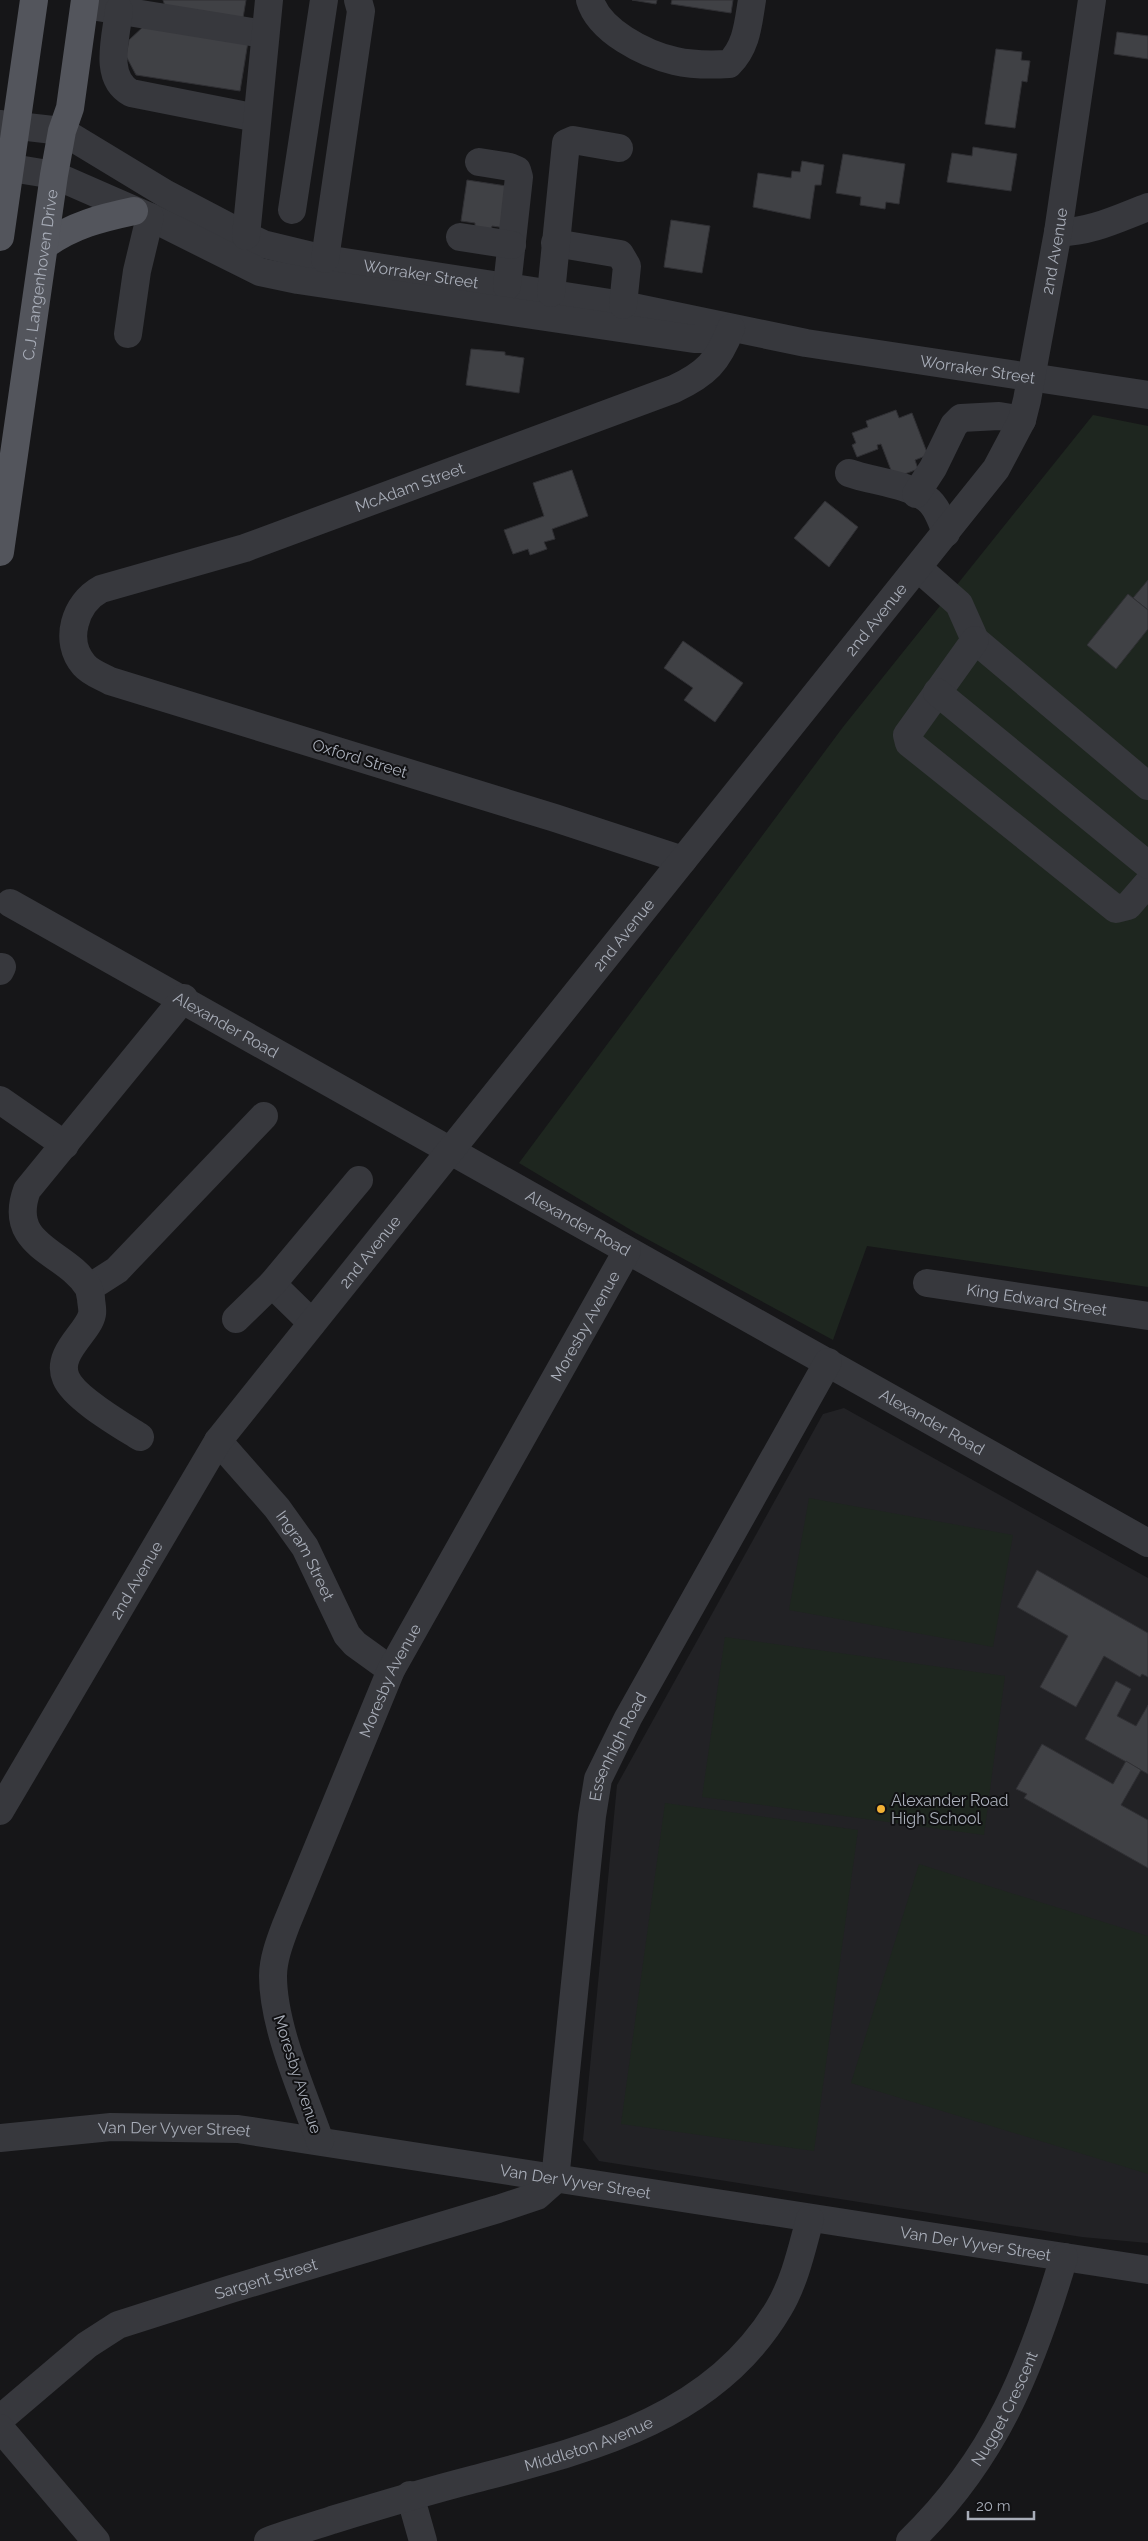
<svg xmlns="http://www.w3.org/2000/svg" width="1148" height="2541" font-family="Raleway,sans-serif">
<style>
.built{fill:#222225}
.green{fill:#1e261f}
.building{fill:#404145;stroke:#303034}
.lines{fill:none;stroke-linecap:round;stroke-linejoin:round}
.minor{stroke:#37383d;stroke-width:28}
.major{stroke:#53555c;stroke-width:28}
.poi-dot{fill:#f2b134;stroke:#111113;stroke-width:2}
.labels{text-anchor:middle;stroke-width:4;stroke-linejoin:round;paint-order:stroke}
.street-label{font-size:16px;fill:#a8adb8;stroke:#111113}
.poi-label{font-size:16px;fill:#a8adb8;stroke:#111113;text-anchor:start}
</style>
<rect width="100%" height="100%" fill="#161618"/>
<path class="built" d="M844,1408L1148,1578V2243L1082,2237L599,2161L583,2140L617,1785L823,1414Z"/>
<g class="green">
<path d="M1093,415L1148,426V1287L867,1246L833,1340L636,1233L519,1163L843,727Z"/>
<path d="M809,1498L1013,1535L993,1647L789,1610Z"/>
<path d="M725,1637L1005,1676L984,1835L702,1797Z"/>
<path d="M665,1803L858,1830L814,2151L621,2124Z"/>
<path d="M919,1864L1148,1936V2174L851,2083Z"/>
</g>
<g class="building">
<path d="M163,0H246L243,18L165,6Z"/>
<path d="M632,0H657L656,4Z"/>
<path d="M672,0H733L731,13L671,4Z"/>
<path d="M144,26L248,42L240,91L136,75L126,56L129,40Z"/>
<path d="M1117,32L1148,36V59L1114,54Z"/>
<path d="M996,49L1022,52L1021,60L1030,61L1027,82L1022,81L1015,128L985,124Z"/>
<path d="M973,147L1017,154L1011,191L947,182L952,153L972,156Z"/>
<path d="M843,154L905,164L899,204L886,202L885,209L860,205L861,197L836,193Z"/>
<path d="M802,161L824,165L821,185H815L810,219L753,207L758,173L791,178L792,171L800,172Z"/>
<path d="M467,180L513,187L506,228L492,226L491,231L475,229V223L461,221Z"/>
<path d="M671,220L710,226L702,273L664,267Z"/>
<path d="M471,349L505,352V355L524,358L519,393L466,385Z"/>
<path d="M896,410L899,418L912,413L928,455L915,460L918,469L894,478L881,444L877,445L878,449L857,457L852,445L856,443L852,433L868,427L866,421Z"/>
<path d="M572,470L588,516L552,529L555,539L544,542L547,549L530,555L528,549L513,554L504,530L544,516L533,483Z"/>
<path d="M825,501L858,527L829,567L794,538Z"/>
<path d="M1148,580V610L1133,598Z"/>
<path d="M1128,594L1148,610V629L1116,669L1087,645Z"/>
<path d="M683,641L743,683L715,722L684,700L693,688L664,668Z"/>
<path d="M1037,1570L1148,1633V1677L1142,1674L1140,1677L1104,1656L1076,1707L1040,1687L1068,1636L1017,1607Z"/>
<path d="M1116,1681L1131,1689L1117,1716L1136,1726L1148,1705V1774L1085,1739Z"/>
<path d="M1042,1744L1113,1784L1126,1761L1141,1770L1121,1805L1148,1820V1868L1024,1798L1027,1794L1016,1789Z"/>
</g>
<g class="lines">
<g class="minor">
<path d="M590,0C599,31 645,54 675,61C692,65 711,65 729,64C747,46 748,24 752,0"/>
<path d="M85,5L264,34"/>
<path d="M119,10C116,38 103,78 131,93L257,118"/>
<path id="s1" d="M0,124L62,131L166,194L246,236L263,244L325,259L623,305L806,343L1148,395"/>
<path d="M479,162L510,167L517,170L519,177L507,286"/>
<path d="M0,166L54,175L150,217L260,272L298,280L694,339H715"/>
<path d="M292,210L324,0"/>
<path d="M1058,232C1089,233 1119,218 1148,207"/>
<path d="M246,236L269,0"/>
<path d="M460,237L512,245"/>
<path d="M555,243L620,254L627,266L623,305"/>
<path d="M325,259L361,11L358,0"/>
<path d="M551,293L566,143L573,140L619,148"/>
<path d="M128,334L137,271L150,217"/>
<path d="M849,473C871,481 909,484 927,499C937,506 942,522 946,533"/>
<path d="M916,494L933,468L954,425L961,418L999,416L1022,420"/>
<path d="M918,568L959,604L975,640L1148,786"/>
<path d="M975,640L907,735L909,743L1116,909L1128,906L1148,883"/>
<path d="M937,692L1148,865"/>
<path id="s2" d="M683,860L555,818L110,681C101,676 91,673 84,665C63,641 75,603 101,589L245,548L674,389C706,374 718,362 731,328"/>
<path id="s3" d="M10,903L1148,1543"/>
<path d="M0,971L2,967"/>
<path d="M0,1100L65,1145"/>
<path id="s4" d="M927,1283L1148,1316"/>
<path d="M272,1284L312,1323"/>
<path d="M89,1288L117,1270L264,1116"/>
<path d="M236,1319L272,1284L359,1180"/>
<path d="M140,1437C121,1425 74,1398 66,1378C55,1353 89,1332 92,1314C93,1309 91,1303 91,1298C90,1295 90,1290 88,1287C66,1251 6,1247 27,1190L184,998"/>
<path id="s5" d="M218,1441L277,1508L305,1547L347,1635L355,1644L391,1670"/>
<path id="s6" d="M0,1811L218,1441L996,469L1022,420L1027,400L1058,232L1092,0"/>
<path id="s7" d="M0,2138L111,2127L238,2129L1148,2270"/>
<path id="s8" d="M320,2141C303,2093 273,2027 273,1976C273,1959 280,1941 286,1925L391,1670L627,1251"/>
<path id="s9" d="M0,2419L87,2345L118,2325L231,2289L498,2209L537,2196L555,2180L592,1816L598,1779L628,1718L828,1362"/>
<path d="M0,2428L96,2541"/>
<path d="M410,2495L423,2541"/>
<path id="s10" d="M268,2541C289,2533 311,2527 332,2520C378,2506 424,2492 471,2480C588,2449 713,2420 779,2308C795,2281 802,2248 810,2219"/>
<path id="s11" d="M910,2541C995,2459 1031,2368 1064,2257"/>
</g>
<g class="major">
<path d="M0,237L34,0"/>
<path d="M45,245C73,225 101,218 134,211"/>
<path id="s12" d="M0,552L54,175L62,131L70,108L85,0"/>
</g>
</g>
<circle class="poi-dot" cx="881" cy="1809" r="5"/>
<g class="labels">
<g class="street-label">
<text dy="6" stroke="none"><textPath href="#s6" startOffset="1902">2nd Avenue</textPath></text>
<text dy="6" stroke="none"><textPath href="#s1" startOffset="454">Worraker Street</textPath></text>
<text dy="6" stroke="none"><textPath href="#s12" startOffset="280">C.J. Langenhoven Drive</textPath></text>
<text dy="6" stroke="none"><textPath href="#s1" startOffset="1019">Worraker Street</textPath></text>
<text dy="6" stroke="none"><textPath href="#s2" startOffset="1045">McAdam Street</textPath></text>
<text dy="6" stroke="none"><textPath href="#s6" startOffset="1482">2nd Avenue</textPath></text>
<text transform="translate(360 758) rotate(17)" y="6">Oxford Street</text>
<text dy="6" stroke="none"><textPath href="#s6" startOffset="1078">2nd Avenue</textPath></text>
<text dy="6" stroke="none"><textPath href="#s3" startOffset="248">Alexander Road</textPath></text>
<text dy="6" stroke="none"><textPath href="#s3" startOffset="652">Alexander Road</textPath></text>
<text dy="6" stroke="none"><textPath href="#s6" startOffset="672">2nd Avenue</textPath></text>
<text dy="6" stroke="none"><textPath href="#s4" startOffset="111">King Edward Street</textPath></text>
<text dy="6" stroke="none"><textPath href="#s8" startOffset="896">Moresby Avenue</textPath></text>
<text dy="6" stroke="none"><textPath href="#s3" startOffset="1058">Alexander Road</textPath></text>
<text dy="6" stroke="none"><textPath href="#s5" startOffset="145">Ingram Street</textPath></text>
<text dy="6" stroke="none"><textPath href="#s6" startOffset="268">2nd Avenue</textPath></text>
<text dy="6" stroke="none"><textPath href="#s8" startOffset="491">Moresby Avenue</textPath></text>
<text dy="6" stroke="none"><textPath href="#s9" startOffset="1054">Essenhigh Road</textPath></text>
<text transform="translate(298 2074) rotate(72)" y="6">Moresby Avenue</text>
<text dy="6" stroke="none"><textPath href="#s7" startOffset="175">Van Der Vyver Street</textPath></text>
<text dy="6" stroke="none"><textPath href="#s7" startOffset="580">Van Der Vyver Street</textPath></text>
<text dy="6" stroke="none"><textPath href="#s7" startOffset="985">Van Der Vyver Street</textPath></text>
<text dy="6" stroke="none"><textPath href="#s9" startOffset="306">Sargent Street</textPath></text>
<text dy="6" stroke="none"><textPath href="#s11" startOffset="164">Nugget Crescent</textPath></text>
<text dy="6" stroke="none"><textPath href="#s10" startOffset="335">Middleton Avenue</textPath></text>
</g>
<g class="poi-label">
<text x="891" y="1806">Alexander Road<tspan x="891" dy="18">High School</tspan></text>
</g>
</g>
<path d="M968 2511v8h66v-8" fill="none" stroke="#a8adb8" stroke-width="2.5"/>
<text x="976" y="2511" font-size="15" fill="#a8adb8" stroke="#111113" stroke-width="4" paint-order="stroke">20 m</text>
</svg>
